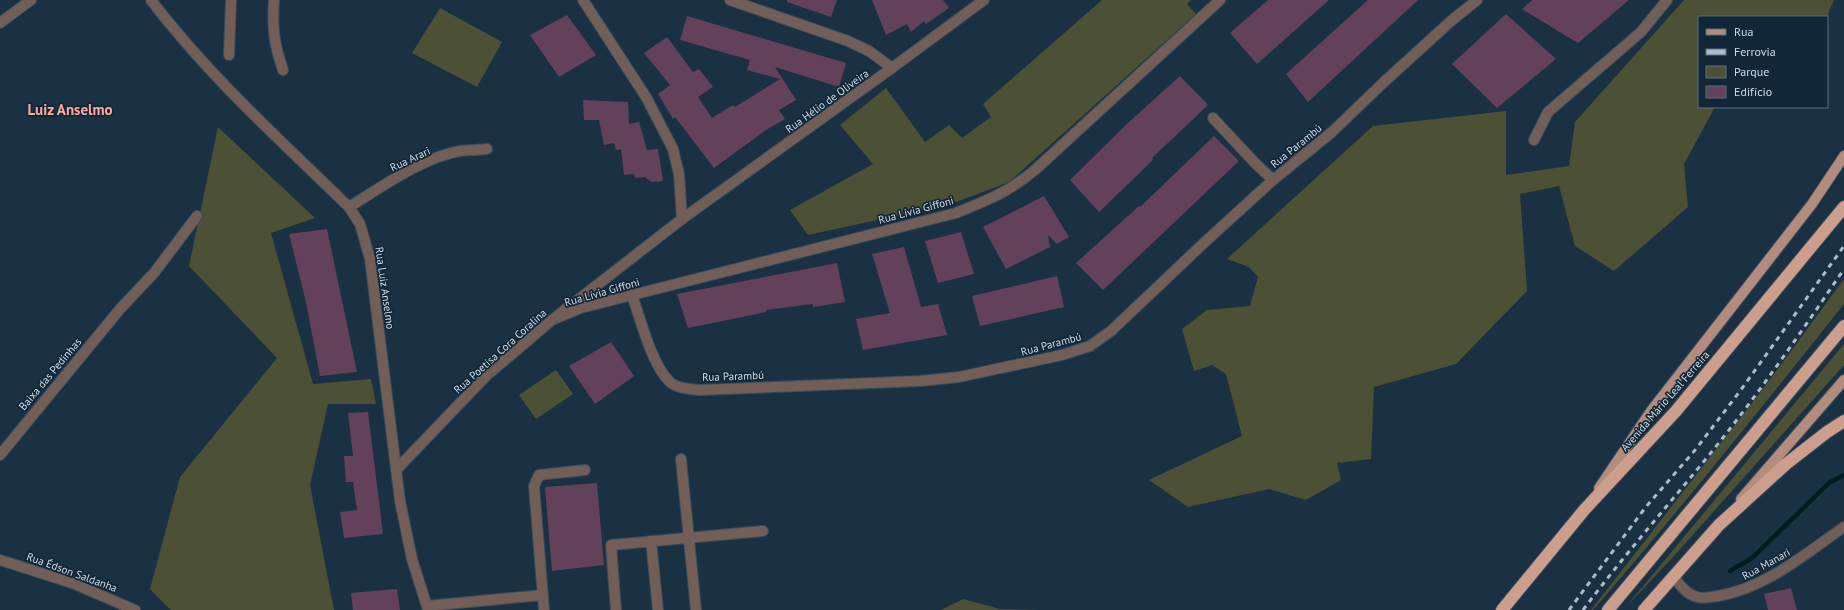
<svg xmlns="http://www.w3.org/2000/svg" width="1844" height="610" font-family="'PT Sans',sans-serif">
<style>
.green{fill:#4c5135}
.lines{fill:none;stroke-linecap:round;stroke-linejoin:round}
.stream{stroke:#001d1d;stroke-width:4.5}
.building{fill:#64415b}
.minor-casing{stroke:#374d5e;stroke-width:12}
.major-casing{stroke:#374d5e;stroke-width:12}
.highway-casing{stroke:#374d5e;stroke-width:14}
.minor{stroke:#725e57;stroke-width:10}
.major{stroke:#b48c7e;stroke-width:10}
.highway{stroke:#ce9e8d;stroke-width:12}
.rail{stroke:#adbcc9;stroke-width:3;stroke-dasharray:5 5;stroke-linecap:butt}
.labels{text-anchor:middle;stroke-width:3.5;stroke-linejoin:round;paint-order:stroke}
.street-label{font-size:11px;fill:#d0dde9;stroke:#112738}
.district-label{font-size:15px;font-weight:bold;fill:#fdaa9e;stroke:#112738}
</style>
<rect width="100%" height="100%" fill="#1a3143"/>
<g class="green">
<path d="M1102,0H1191L1187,4L1196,14L1009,182L951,204L808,235L790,210L873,164L840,125L886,88L925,142L949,125L962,138L991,117L983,104Z"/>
<path d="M1684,0H1834L1827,17H1699V107H1715L1684,164L1688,207L1614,271L1575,246L1559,186L1520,194L1527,291L1456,364L1374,387L1371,459L1337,463L1341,480L1306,500L1269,489L1188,507L1149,480L1242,436L1226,374L1212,365L1194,371L1182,329L1207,310L1250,306L1258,277L1249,267L1227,259L1373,126L1506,111V175L1569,166L1575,122Z"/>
<path d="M440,8L502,42L477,87L412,53Z"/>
<path d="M218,127L315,218L271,233L313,384L371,379L376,404H328L310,485L334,610H171L150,589L180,477L277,358L189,266Z"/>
<path d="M1844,279V304C1762,407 1680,510 1593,610H1591L1763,389Z"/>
<path d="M1844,344V365L1674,556L1625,608Z"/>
<path d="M556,370L573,394L536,419L519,395Z"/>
<path d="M963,599L1000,609L1040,610H941Z"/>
</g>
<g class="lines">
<path class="stream" d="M1730,571L1752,558L1829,483L1844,475"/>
</g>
<g class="building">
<path d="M787,0H837L831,17L787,2Z"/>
<path d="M872,0H943L949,8L926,24L924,21L911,32L907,24L886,35Z"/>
<path d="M1268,0H1329L1257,64L1230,33Z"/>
<path d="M1368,0H1418L1308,102L1286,74Z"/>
<path d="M1532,0H1629L1578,43L1522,9Z"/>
<path d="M1506,14L1556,59L1497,108L1452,64Z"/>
<path d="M567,15L596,55L559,77L530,35Z"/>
<path d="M687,16L846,63L839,87L775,67L796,100L779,110L785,119L766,130L714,168L675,117L673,119L658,94L670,85L644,53L667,37L693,72L699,69L713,87L698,97L712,118L733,105L735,107L780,79L747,70L750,60L680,40Z"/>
<path d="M1180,76L1208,105L1152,158L1153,160L1099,212L1070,180L1129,122Z"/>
<path d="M583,100L628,102L629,124L639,122L647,150L658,149L663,181L652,182L645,177L635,178L634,174L624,175L621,149L616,150L614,143L604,145L599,120H584Z"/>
<path d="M1214,136L1239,161L1103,290L1076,263L1139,206L1140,207Z"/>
<path d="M1044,196L1069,237L1057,244L1048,235L1050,247L1006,269L983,227Z"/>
<path d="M327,229L357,372L320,376L306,302L289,234Z"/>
<path d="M961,232L974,274L938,283L925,241Z"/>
<path d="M904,247L921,307L938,304L947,335L863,350L856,319L890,313L872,254Z"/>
<path d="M837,263L845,302L813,307V304L766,310V312L688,328L677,294Z"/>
<path d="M1057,276L1064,307L980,326L972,296Z"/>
<path d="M611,342L634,376L595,404L569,366Z"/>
<path d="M368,412L383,534L344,538L340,512L357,510L353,482H346L344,456H353L348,413Z"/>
<path d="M597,483L604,565L552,571L545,487Z"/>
<path d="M1791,588L1797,610H1768L1764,594Z"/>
<path d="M397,589L400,610H353L351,593Z"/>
</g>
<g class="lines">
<g class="minor-casing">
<g id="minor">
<path d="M151,0C209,76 280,140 349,207L360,224L370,259L400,501L412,559L428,610"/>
<path d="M274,0C272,28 274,44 283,70"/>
<path d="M730,0L848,41L869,51L892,68"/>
<path d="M0,23L31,0"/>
<path d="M229,55L231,0"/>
<path d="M1213,118L1255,163L1273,180"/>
<path d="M1534,140L1548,112L1641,32L1667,0"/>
<path d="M349,207C380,188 423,157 460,151C469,150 478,150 487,149"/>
<path d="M682,219L892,68L984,0"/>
<path d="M632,295C640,318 652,365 669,381C677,389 690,389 701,390L920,381L959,377L1062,355L1090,346L1111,331L1206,241L1273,180L1332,132L1384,82L1451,21L1477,0"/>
<path d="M552,320L581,308L956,213C988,200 1009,192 1036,169L1220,0"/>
<path d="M0,455L120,309L154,273L197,216"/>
<path d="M681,459L696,610"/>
<path d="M396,470L486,376L552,320L682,219L679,174L673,149L646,97L583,0"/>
<path d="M651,541L658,610"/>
<path d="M0,560L72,583L135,610"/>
<path d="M1674,577C1680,585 1686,594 1697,597C1704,599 1711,597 1718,596C1766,588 1805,554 1844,527"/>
<path d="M427,606L543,595"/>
<path d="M544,610L534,486L539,475L585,470"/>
<path d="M616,610L611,545L763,531"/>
</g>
</g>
<g class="major-casing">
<g id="major">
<path d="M1599,488L1651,411L1812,204L1844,156"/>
<path d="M1741,499L1844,380"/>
</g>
</g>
<g class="highway-casing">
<g id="highway">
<path d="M1502,610L1585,509L1676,411L1844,207"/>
<path d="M1608,610L1844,326"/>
<path d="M1644,610L1719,525L1786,464L1827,432L1844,421"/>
</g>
</g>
<use href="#minor" class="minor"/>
<use href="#major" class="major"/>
<use href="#highway" class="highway"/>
<g class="rail">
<path d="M1569,610L1645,508L1696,449L1743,387L1844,246"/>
<path d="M1583,610C1622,558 1664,510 1705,460C1755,399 1800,334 1844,269"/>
</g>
</g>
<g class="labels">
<g class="street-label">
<text transform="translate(827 101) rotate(-36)" y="4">Rua Hélio de Oliveira</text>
<text transform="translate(1296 146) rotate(-39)" y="4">Rua Parambú</text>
<text transform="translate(410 159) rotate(-25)" y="4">Rua Arari</text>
<text transform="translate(916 210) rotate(-15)" y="4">Rua Lívia Giffoni</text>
<text transform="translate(385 288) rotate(82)" y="4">Rua Luiz Anselmo</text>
<text transform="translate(602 292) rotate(-16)" y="4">Rua Lívia Giffoni</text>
<text transform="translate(1051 344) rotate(-15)" y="4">Rua Parambú</text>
<text transform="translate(500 351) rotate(-42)" y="4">Rua Poetisa Cora Coralina</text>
<text transform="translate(50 374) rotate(-50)" y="4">Baixa das Pedinhas</text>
<text transform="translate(733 376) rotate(-2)" y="4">Rua Parambú</text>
<text transform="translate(1665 401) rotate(-49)" y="4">Avenida Mário Leal Ferreira</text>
<text transform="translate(1766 564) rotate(-29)" y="4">Rua Manari</text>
<text transform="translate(72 572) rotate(20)" y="4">Rua Édson Saldanha</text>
</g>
<g class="district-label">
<text x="70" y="115">Luiz Anselmo</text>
</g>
</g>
<rect x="1698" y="16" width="130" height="92" fill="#112738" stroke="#5d707f"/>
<rect x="1706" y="29" width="20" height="6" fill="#b48c7e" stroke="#5d707f"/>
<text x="1734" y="36" font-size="12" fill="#d0dde9">Rua</text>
<rect x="1706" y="49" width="20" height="6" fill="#adbcc9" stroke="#5d707f"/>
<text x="1734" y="56" font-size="12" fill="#d0dde9">Ferrovia</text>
<rect x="1706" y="66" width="20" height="12" fill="#4c5135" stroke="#5d707f"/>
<text x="1734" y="76" font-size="12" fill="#d0dde9">Parque</text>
<rect x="1706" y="86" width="20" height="12" fill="#64415b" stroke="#5d707f"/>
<text x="1734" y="96" font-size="12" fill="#d0dde9">Edifício</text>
</svg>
